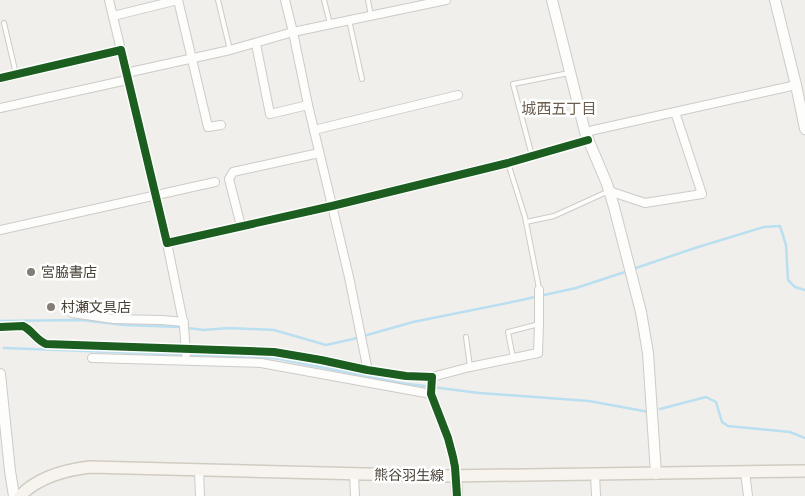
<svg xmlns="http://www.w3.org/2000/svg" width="805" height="496" font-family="Arial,'Noto Sans JP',sans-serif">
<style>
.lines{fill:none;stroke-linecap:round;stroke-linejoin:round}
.stream{stroke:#badff1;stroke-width:2.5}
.service-casing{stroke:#cecbc7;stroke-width:6}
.minor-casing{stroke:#cecbc7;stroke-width:10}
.tertiary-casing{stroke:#cecbc7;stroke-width:12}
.secondary-casing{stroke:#d1ccc2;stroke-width:14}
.service{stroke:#fdfdfc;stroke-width:4}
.minor{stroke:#fdfdfc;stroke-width:8}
.tertiary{stroke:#fdfdfc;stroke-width:10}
.secondary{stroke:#f7f4ef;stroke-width:11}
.cycleway-casing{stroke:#fff;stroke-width:11}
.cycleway{stroke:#1b5e20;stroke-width:8}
.poi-dot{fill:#837d75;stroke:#fff;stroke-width:2}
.labels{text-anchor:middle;stroke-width:5;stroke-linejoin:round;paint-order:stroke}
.poi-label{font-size:14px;fill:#484036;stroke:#fff;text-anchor:start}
.street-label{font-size:14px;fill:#484036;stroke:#fff}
.neighbourhood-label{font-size:15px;fill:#6b5d4d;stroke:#fff}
</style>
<rect width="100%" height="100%" fill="#f1efeb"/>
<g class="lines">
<g class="stream">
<path d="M633,269L695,248L764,227L780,226L786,245L788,280L795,287L805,290"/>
<path d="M0,321L81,320L124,325L179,327L204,330L229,328L274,330L326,345L353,339L413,322L517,301L576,288L628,271"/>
<path d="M4,348L274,358L401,383L479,393L589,401L649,412"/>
<path d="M660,409L706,397L716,402L722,422L728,426L790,432L805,438"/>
</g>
<g class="service-casing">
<g id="service">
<path d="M218,0L230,50"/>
<path d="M324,0L330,24"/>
<path d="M368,0L371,16"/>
<path d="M349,20L362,79"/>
<path d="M4,23L16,74"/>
<path d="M532,156L513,84L569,73"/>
<path d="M508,163L525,217L538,283L539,290"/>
<path d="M526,222L554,216L609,191"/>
<path d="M466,337L470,367"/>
<path d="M513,358L508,332L539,324"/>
</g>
</g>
<g class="minor-casing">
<g id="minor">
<path d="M109,0L121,50"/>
<path d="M285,0L293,32L308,105L349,277L367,366V370"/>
<path d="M113,16L178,0L208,127L221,125"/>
<path d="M256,44L270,114L308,105"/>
<path d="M126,73L230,50L293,32L446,0"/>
<path d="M0,78L121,50L167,243L332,206L508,163L588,140"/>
<path d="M0,108L127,80"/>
<path d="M314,130L458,95"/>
<path d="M585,132L796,85"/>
<path d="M609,191L645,203L702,194L675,112"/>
<path d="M241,226L229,179L233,172L319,153"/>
<path d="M0,230L215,182"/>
<path d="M167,243L184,326L186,354"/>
<path d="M72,313L114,319L162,320L184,322"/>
<path d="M0,327L23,326C32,330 36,340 46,344L274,352L321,360L367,370L406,376L432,377L431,394L448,438L453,457L456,476"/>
<path d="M92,358L261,363L431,394"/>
<path d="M432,377L470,367L538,353L539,324V290"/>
<path d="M199,470L200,496"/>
<path d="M745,472L748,496"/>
<path d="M354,474L355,496"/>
<path d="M595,474L596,496"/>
</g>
</g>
<g class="tertiary-casing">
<g id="tertiary">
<path d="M552,0L585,132L607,184L614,207L641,312L648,353L656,474"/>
<path d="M775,0L796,85L805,129"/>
<path d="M0,374L10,471L14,496"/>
<path d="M456,476L457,496"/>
</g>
</g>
<g class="secondary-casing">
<path id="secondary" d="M20,496C38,477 65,470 90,467L446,476L805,471"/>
</g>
<use href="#service" class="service"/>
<use href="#minor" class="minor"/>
<use href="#tertiary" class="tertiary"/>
<use href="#secondary" class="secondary"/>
<g class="cycleway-casing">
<g id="cycleway">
<path d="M0,78L121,50L167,243L332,206L508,163L588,140"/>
<path d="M0,327L23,326C32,330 36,340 46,344L274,352L321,360L367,370L406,376L432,377L431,394L448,438L453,457L455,467L457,496"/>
</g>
</g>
<use href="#cycleway" class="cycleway"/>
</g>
<g class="poi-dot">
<circle cx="31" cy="272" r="5"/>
<circle cx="51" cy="307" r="5"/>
</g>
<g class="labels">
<g class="poi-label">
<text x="41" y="277">宮脇書店</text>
<text x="61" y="312">村瀬文具店</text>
</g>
<g class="street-label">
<text transform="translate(409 475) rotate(1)" y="5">熊谷羽生線</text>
</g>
<g class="neighbourhood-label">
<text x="559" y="114">城西五丁目</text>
</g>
</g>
</svg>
